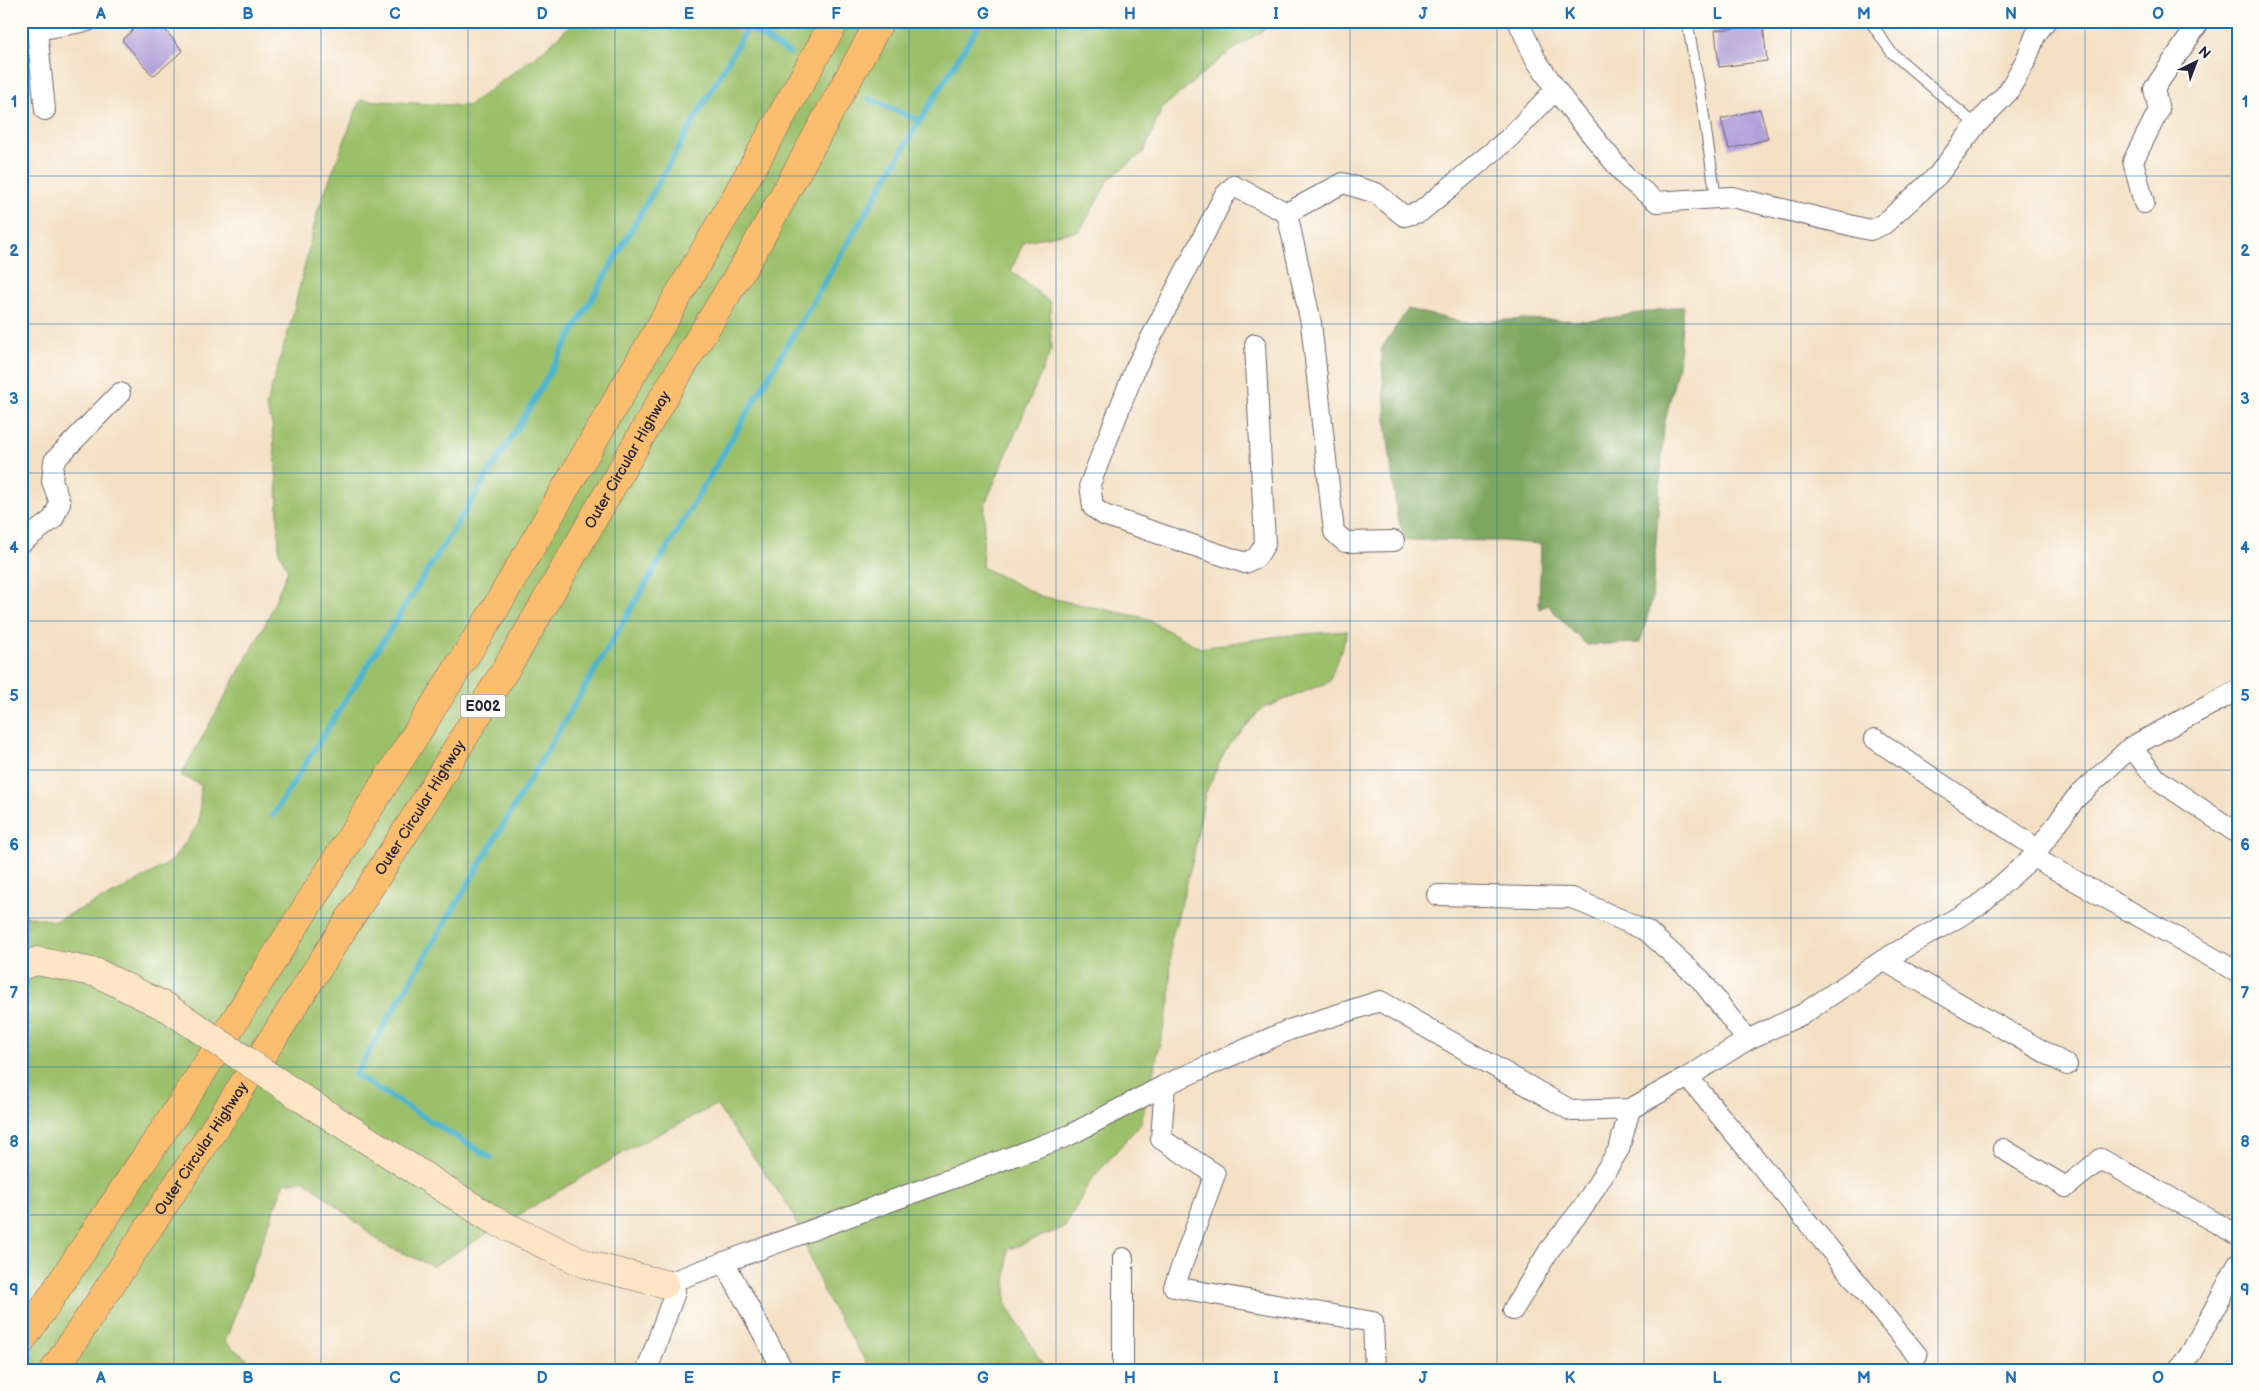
<svg xmlns="http://www.w3.org/2000/svg" width="2259" height="1391" font-family="'Balsamiq Sans',sans-serif">
<style>
.green{fill:#9cc06a;stroke:#5f7152}
.forest{fill:#7da65e;stroke:#50644c}
.lines{fill:none;stroke-linecap:round;stroke-linejoin:round}
.stream{stroke:#4fb5cd;stroke-width:6}
.building{fill:#b1a1d9}
.lane-casing{stroke:#6c646b;stroke-width:12}
.street-casing{stroke:#6c646b;stroke-width:22}
.secondary-casing{stroke:#6c646b;stroke-width:29}
.highway-casing{stroke:#6c646b;stroke-width:29}
.lane{stroke:#fff;stroke-width:10}
.street{stroke:#fff;stroke-width:20}
.secondary{stroke:#fde5c5;stroke-width:28}
.highway{stroke:#fbbe6e;stroke-width:28}
.secondary-bridge-casing{stroke:#6c646b;stroke-width:29;stroke-linecap:butt}
.secondary-bridge{stroke:#fde5c5;stroke-width:28}
.grid{fill:none;stroke:#1f6fb2;stroke-width:1;stroke-opacity:0.55}
.labels{text-anchor:middle;stroke-width:4.5;stroke-linejoin:round;paint-order:stroke}
.shield{fill:#fdfcf7;stroke:#646373;stroke-width:1}
.shield-label{font-size:14px;font-weight:bold;fill:#22223b}
.street-label{font-size:15px;fill:#22223b;stroke:#fdfcf7}
.neatline{fill:none;stroke:#1f6fb2;stroke-width:2}
.grid-label{font-size:16px;text-anchor:middle;font-weight:bold;fill:#1f6fb2}
</style>
<rect width="100%" height="100%" fill="#fdfcf7"/>
<filter id="ink" filterUnits="userSpaceOnUse"><feTurbulence type="fractalNoise" baseFrequency=".02" numOctaves="2"/><feDisplacementMap in="SourceGraphic" scale="10" xChannelSelector="R" yChannelSelector="G"/><feConvolveMatrix kernelMatrix="1 2 1 2 8 2 1 2 1" color-interpolation-filters="sRGB"/></filter>
<filter id="wash" filterUnits="userSpaceOnUse"><feTurbulence type="fractalNoise" baseFrequency=".0096" numOctaves="4" result="noise"/><feDisplacementMap in="SourceGraphic" scale="20" xChannelSelector="R" yChannelSelector="G"/><feGaussianBlur stdDeviation="1.12" result="paint"/><feColorMatrix in="noise" values="0 0 0 0 0 0 0 0 0 0 0 0 0 0 0 0 0 1.4 0 .05"/><feComposite in="paint" operator="in"/></filter>
<g filter="url(#wash)">
<rect width="100%" height="100%" fill="#f4e0c4"/>
<path class="green" d="M575,21H1277L1224,56L1162,108L1144,152L1109,179L1080,231L1024,241L1011,271L1050,302L1051,350L985,504L982,567L1040,596L1145,618L1200,648L1278,636L1348,631L1329,682L1261,709L1225,751L1205,794L1192,863L1171,941L1170,1001L1141,1123L1091,1180L1065,1227L1007,1250L1006,1303L1046,1370H871L826,1297L790,1208L716,1105L633,1147L433,1266L384,1245L305,1180L284,1183L225,1342L261,1370H21V915L55,921L126,888L172,861L199,823L201,785L181,775L265,625L288,570L279,552L277,480L272,423L266,407L292,318L318,210L360,100L468,106L544,50Z"/>
<path class="forest" d="M1684,306L1678,366L1664,426L1652,600L1640,643L1587,645L1568,627L1548,605L1539,609L1541,544L1500,541L1405,540L1397,516L1387,431L1381,349L1408,309L1465,323L1523,319L1590,321Z"/>
<g class="lines">
<g class="stream">
<path d="M748,28L789,53"/>
<path d="M869,99L920,121"/>
<path d="M273,815L522,421L751,21"/>
<path d="M491,1158L355,1075L920,121L981,21"/>
</g>
</g>
<g id="blocks">
<g class="building">
<path d="M143,21H158L183,51L153,76L122,40Z"/>
<path d="M1738,21H1753L1754,26L1763,25L1767,61L1719,67L1715,30L1738,28Z"/>
<path d="M1760,109L1768,139L1729,149L1721,119Z"/>
</g>
</g>
</g>
<g filter="url(#ink)">
<use href="#blocks" fill-opacity="0" stroke="#6c646b" stroke-width="1"/>
<g class="lines">
<g class="lane-casing">
<g id="lane">
<path d="M1687,21L1701,97L1716,198"/>
<path d="M1870,21L1891,52L1976,125"/>
</g>
</g>
<g class="street-casing">
<g id="street">
<path d="M1518,21L1536,60L1565,102L1627,178L1657,202L1732,197L1870,230L1884,224L1938,175L1976,125L2008,92L2026,60L2036,34L2046,21"/>
<path d="M45,110L37,30L88,21"/>
<path d="M2144,203L2133,161L2159,110L2154,89L2200,21"/>
<path d="M1287,213L1311,323L1334,532L1345,542L1394,541"/>
<path d="M1255,344L1265,544L1257,557L1245,563L1104,515L1093,507L1090,484L1135,369L1224,196L1234,186L1287,213L1343,183L1376,193L1404,216L1420,212L1508,139L1556,89"/>
<path d="M21,543L53,519L60,503L52,481L54,461L120,393"/>
<path d="M1875,739L2039,850"/>
<path d="M2131,747L2157,779L2234,831"/>
<path d="M2033,857L2238,972"/>
<path d="M1437,895L1572,898L1647,931L1701,980L1747,1040"/>
<path d="M1883,960L2067,1065"/>
<path d="M1688,1077L1917,1355"/>
<path d="M1165,1085L1161,1139L1215,1174L1174,1287L1373,1322L1375,1370"/>
<path d="M2003,1149L2066,1187L2101,1159L2238,1235"/>
<path d="M724,1262L783,1370"/>
<path d="M665,1284L1068,1136L1165,1085L1289,1030L1380,1001L1572,1111L1630,1109L1688,1077L1747,1040L1803,1014L1883,960L1978,906L2033,857L2075,799L2131,747L2238,690"/>
<path d="M1513,1310L1550,1249L1584,1206L1619,1149L1630,1109"/>
<path d="M647,1370L675,1292L665,1284"/>
<path d="M1123,1370V1258"/>
<path d="M2178,1370L2191,1353L2238,1264"/>
</g>
</g>
<g class="secondary-casing">
<g id="secondary">
<path d="M21,966L37,961L97,973L168,1008"/>
<path d="M312,1105L495,1221L585,1264L665,1284"/>
</g>
</g>
<g class="highway-casing">
<g id="highway">
<path d="M21,1342L192,1088L492,614L730,207L835,21"/>
<path id="s1" d="M54,1370L221,1119L415,817L521,644L663,398L752,253L880,21"/>
</g>
</g>
<use href="#lane" class="lane"/>
<use href="#street" class="street"/>
<use href="#secondary" class="secondary"/>
<use href="#highway" class="highway"/>
<g class="secondary-bridge-casing">
<path id="secondary-bridge" d="M168,1008L312,1105"/>
</g>
<use href="#secondary-bridge" class="secondary-bridge"/>
</g>
</g>
<path class="grid" d="M174,21V1370M321,21V1370M468,21V1370M615,21V1370M762,21V1370M909,21V1370M1056,21V1370M1203,21V1370M1350,21V1370M1497,21V1370M1644,21V1370M1791,21V1370M1938,21V1370M2085,21V1370M21,176H2238M21,324H2238M21,473H2238M21,621H2238M21,770H2238M21,918H2238M21,1067H2238M21,1215H2238"/>
<g class="labels">
<rect class="shield" x="460.5" y="694.5" width="45" height="23" rx="4"/>
<g class="shield-label">
<text x="483" y="711">E002</text>
</g>
<g class="street-label">
<text dy="5" stroke="none"><textPath href="#s1" startOffset="1076">Outer Circular Highway</textPath></text>
<text dy="5" stroke="none"><textPath href="#s1" startOffset="671">Outer Circular Highway</textPath></text>
<text dy="5" stroke="none"><textPath href="#s1" startOffset="266">Outer Circular Highway</textPath></text>
</g>
</g>
<rect width="2259" height="1391" fill="none" stroke="#fdfcf7" stroke-width="55"/>
<g transform="translate(2196 62) rotate(42)" stroke="#fdfcf7" stroke-width="4" paint-order="stroke">
<path d="M0-4L9 19L0 12L-9 19Z" fill="#22223b"/>
<text y="-8" font-size="14" font-weight="bold" text-anchor="middle" fill="#22223b">N</text>
</g>
<rect x="28" y="28" width="2204" height="1336" class="neatline"/>
<g class="grid-label">
<text x="101" y="19">A</text>
<text x="248" y="19">B</text>
<text x="395" y="19">C</text>
<text x="542" y="19">D</text>
<text x="689" y="19">E</text>
<text x="836" y="19">F</text>
<text x="983" y="19">G</text>
<text x="1130" y="19">H</text>
<text x="1276" y="19">I</text>
<text x="1423" y="19">J</text>
<text x="1570" y="19">K</text>
<text x="1717" y="19">L</text>
<text x="1864" y="19">M</text>
<text x="2011" y="19">N</text>
<text x="2158" y="19">O</text>
<text x="14" y="107">1</text>
<text x="2245" y="107">1</text>
<text x="14" y="256">2</text>
<text x="2245" y="256">2</text>
<text x="14" y="404">3</text>
<text x="2245" y="404">3</text>
<text x="14" y="553">4</text>
<text x="2245" y="553">4</text>
<text x="14" y="701">5</text>
<text x="2245" y="701">5</text>
<text x="14" y="850">6</text>
<text x="2245" y="850">6</text>
<text x="14" y="998">7</text>
<text x="2245" y="998">7</text>
<text x="14" y="1147">8</text>
<text x="2245" y="1147">8</text>
<text x="14" y="1295">9</text>
<text x="2245" y="1295">9</text>
<text x="101" y="1383">A</text>
<text x="248" y="1383">B</text>
<text x="395" y="1383">C</text>
<text x="542" y="1383">D</text>
<text x="689" y="1383">E</text>
<text x="836" y="1383">F</text>
<text x="983" y="1383">G</text>
<text x="1130" y="1383">H</text>
<text x="1276" y="1383">I</text>
<text x="1423" y="1383">J</text>
<text x="1570" y="1383">K</text>
<text x="1717" y="1383">L</text>
<text x="1864" y="1383">M</text>
<text x="2011" y="1383">N</text>
<text x="2158" y="1383">O</text>
</g>
</svg>
